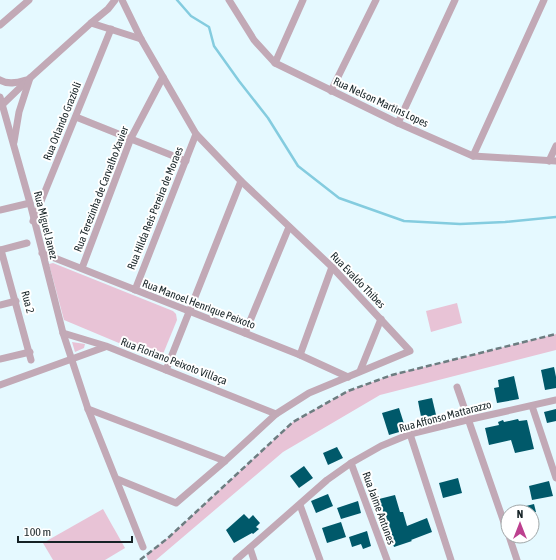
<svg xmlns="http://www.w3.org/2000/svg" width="556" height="560" font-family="'Asap Condensed',sans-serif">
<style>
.green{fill:#e8c3d6}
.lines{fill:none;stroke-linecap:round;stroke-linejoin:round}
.stream{stroke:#84ccdf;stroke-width:2.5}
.building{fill:#00596a}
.street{stroke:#c2a9b6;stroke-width:7}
.rail{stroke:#6d7d81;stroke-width:2.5;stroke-dasharray:6 3;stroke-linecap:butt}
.labels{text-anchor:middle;stroke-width:4;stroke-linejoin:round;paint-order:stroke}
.street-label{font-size:11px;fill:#152225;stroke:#fff}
</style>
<rect width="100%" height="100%" fill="#e5f9ff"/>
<g class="green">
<path d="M53,263L173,311L176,314L177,320L163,354L157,359L64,320L49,264Z"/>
<path d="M457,303L462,323L431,332L426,311Z"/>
<path d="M556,334V350L380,395L283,452L156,560H148L146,555L168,538L293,422L348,391L392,375Z"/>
<path d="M72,342L85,344L84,348L75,352Z"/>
<path d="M103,509L125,548L105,560H53L43,543Z"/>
</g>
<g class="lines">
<path class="stream" d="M177,0L191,16L209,27L214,46L239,81L268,118L298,166L339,198L404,221L460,224L505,222L556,217"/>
</g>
<g class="building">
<path d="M554,367L556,377V388L545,390L541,370Z"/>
<path d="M514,376L519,399L497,403L494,388L499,387L498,380Z"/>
<path d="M432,398L437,419L422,422L418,401Z"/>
<path d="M399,408L406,430L389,435L382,413Z"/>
<path d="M556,409V421L547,423L544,412Z"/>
<path d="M518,419L519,421L527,420L534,449L515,453L511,440L489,445L485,428L499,425L498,422L503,420L504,422Z"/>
<path d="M337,447L343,458L328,465L323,453Z"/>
<path d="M304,466L313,478L299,488L290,476Z"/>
<path d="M458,478L462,493L443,498L439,483Z"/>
<path d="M549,481L553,496L532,500L529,486Z"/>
<path d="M328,494L333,506L316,513L311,501Z"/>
<path d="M395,495L400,512H403L407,526L427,518L432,532L411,540L412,541L394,547L379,499Z"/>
<path d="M358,501L361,513L341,519L337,508Z"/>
<path d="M534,504L536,512H510V510Z"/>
<path d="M244,514L249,519L253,515L260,523L256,527L259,529L253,534L252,533L234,543L226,530Z"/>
<path d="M341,522L346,537L327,543L322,528Z"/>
<path d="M367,531L371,546L363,549L361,544L352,547L349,537Z"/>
</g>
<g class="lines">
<g class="street">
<path d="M229,0L254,40L275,63L398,123L473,156L556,161"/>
<path d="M91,23L141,39"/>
<path d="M0,25L29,0"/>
<path d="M275,63L303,0"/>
<path d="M0,80C8,85 17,83 26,80"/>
<path d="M331,91L376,0"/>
<path d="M0,97L30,203L63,333L88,409L143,547"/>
<path d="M2,105L30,78"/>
<path d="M76,117L186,161"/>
<path d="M398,123L455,0"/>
<path d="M14,142L19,112L30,78L91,23L108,9L115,0"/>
<path d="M473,156L544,0"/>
<path d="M549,161L556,146"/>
<path d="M0,210L30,203"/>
<path d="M33,221L111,29"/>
<path d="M0,250L27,243"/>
<path d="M1,250L31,360"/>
<path d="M42,253L300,355L348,377"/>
<path d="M82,268L131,138L163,77"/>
<path d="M135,290L196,134"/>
<path d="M0,305L16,301"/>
<path d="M63,333L106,346L276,414"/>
<path d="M245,333L289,227"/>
<path d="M300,355L332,267"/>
<path d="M0,359L30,352"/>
<path d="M166,370L241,181"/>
<path d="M360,371L381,319"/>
<path d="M0,385L105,347"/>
<path d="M457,387L508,534"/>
<path d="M532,406L556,478"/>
<path d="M88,409L225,461"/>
<path d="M410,434L451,560"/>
<path d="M351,463L387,560"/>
<path d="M117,479L176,503L225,461L276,414L309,393L410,351L332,267L241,181L196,134L141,39L122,0"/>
<path d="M300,505L320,560"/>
<path d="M509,536L517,560"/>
<path d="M250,548L254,560"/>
<path d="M236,560L327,480L351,463L381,446L410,434L467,420L556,400"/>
</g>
<path class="rail" d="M140,560L168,538L293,422L348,391L392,375L556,334"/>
</g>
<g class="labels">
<g class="street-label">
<text transform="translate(381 102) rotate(25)" y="4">Rua Nelson Martins Lopes</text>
<text transform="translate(62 121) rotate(-68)" y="4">Rua Orlando Grazioli</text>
<text transform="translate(101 189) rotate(-69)" y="4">Rua Terezinha de Carvalho Xavier</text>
<text transform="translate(155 208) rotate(-68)" y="4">Rua Hilda Reis Pereira de Moraes</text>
<text transform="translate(46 225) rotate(76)" y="4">Rua Miguel Janez</text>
<text transform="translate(358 280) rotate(46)" y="4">Rua Evaldo Thibes</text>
<text transform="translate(28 302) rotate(75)" y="4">Rua 2</text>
<text transform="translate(199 304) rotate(21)" y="4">Rua Manoel Henrique Peixoto</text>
<text transform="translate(174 361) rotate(21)" y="4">Rua Floriano Peixoto Villaça</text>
<text transform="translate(445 416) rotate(-15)" y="4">Rua Affonso Mattarazzo</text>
<text transform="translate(379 508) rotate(70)" y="4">Rua Jaime Antunes</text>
</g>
</g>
<g transform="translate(520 524)"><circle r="19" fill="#ffffff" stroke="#a1a7a8"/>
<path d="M0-3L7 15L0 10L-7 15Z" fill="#bd408f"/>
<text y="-6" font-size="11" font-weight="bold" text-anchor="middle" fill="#152225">N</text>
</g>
<path d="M18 536v6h114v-6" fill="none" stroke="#152225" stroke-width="2"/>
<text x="24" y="536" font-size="12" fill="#152225" stroke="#ffffff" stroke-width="3" paint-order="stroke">100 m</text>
</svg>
